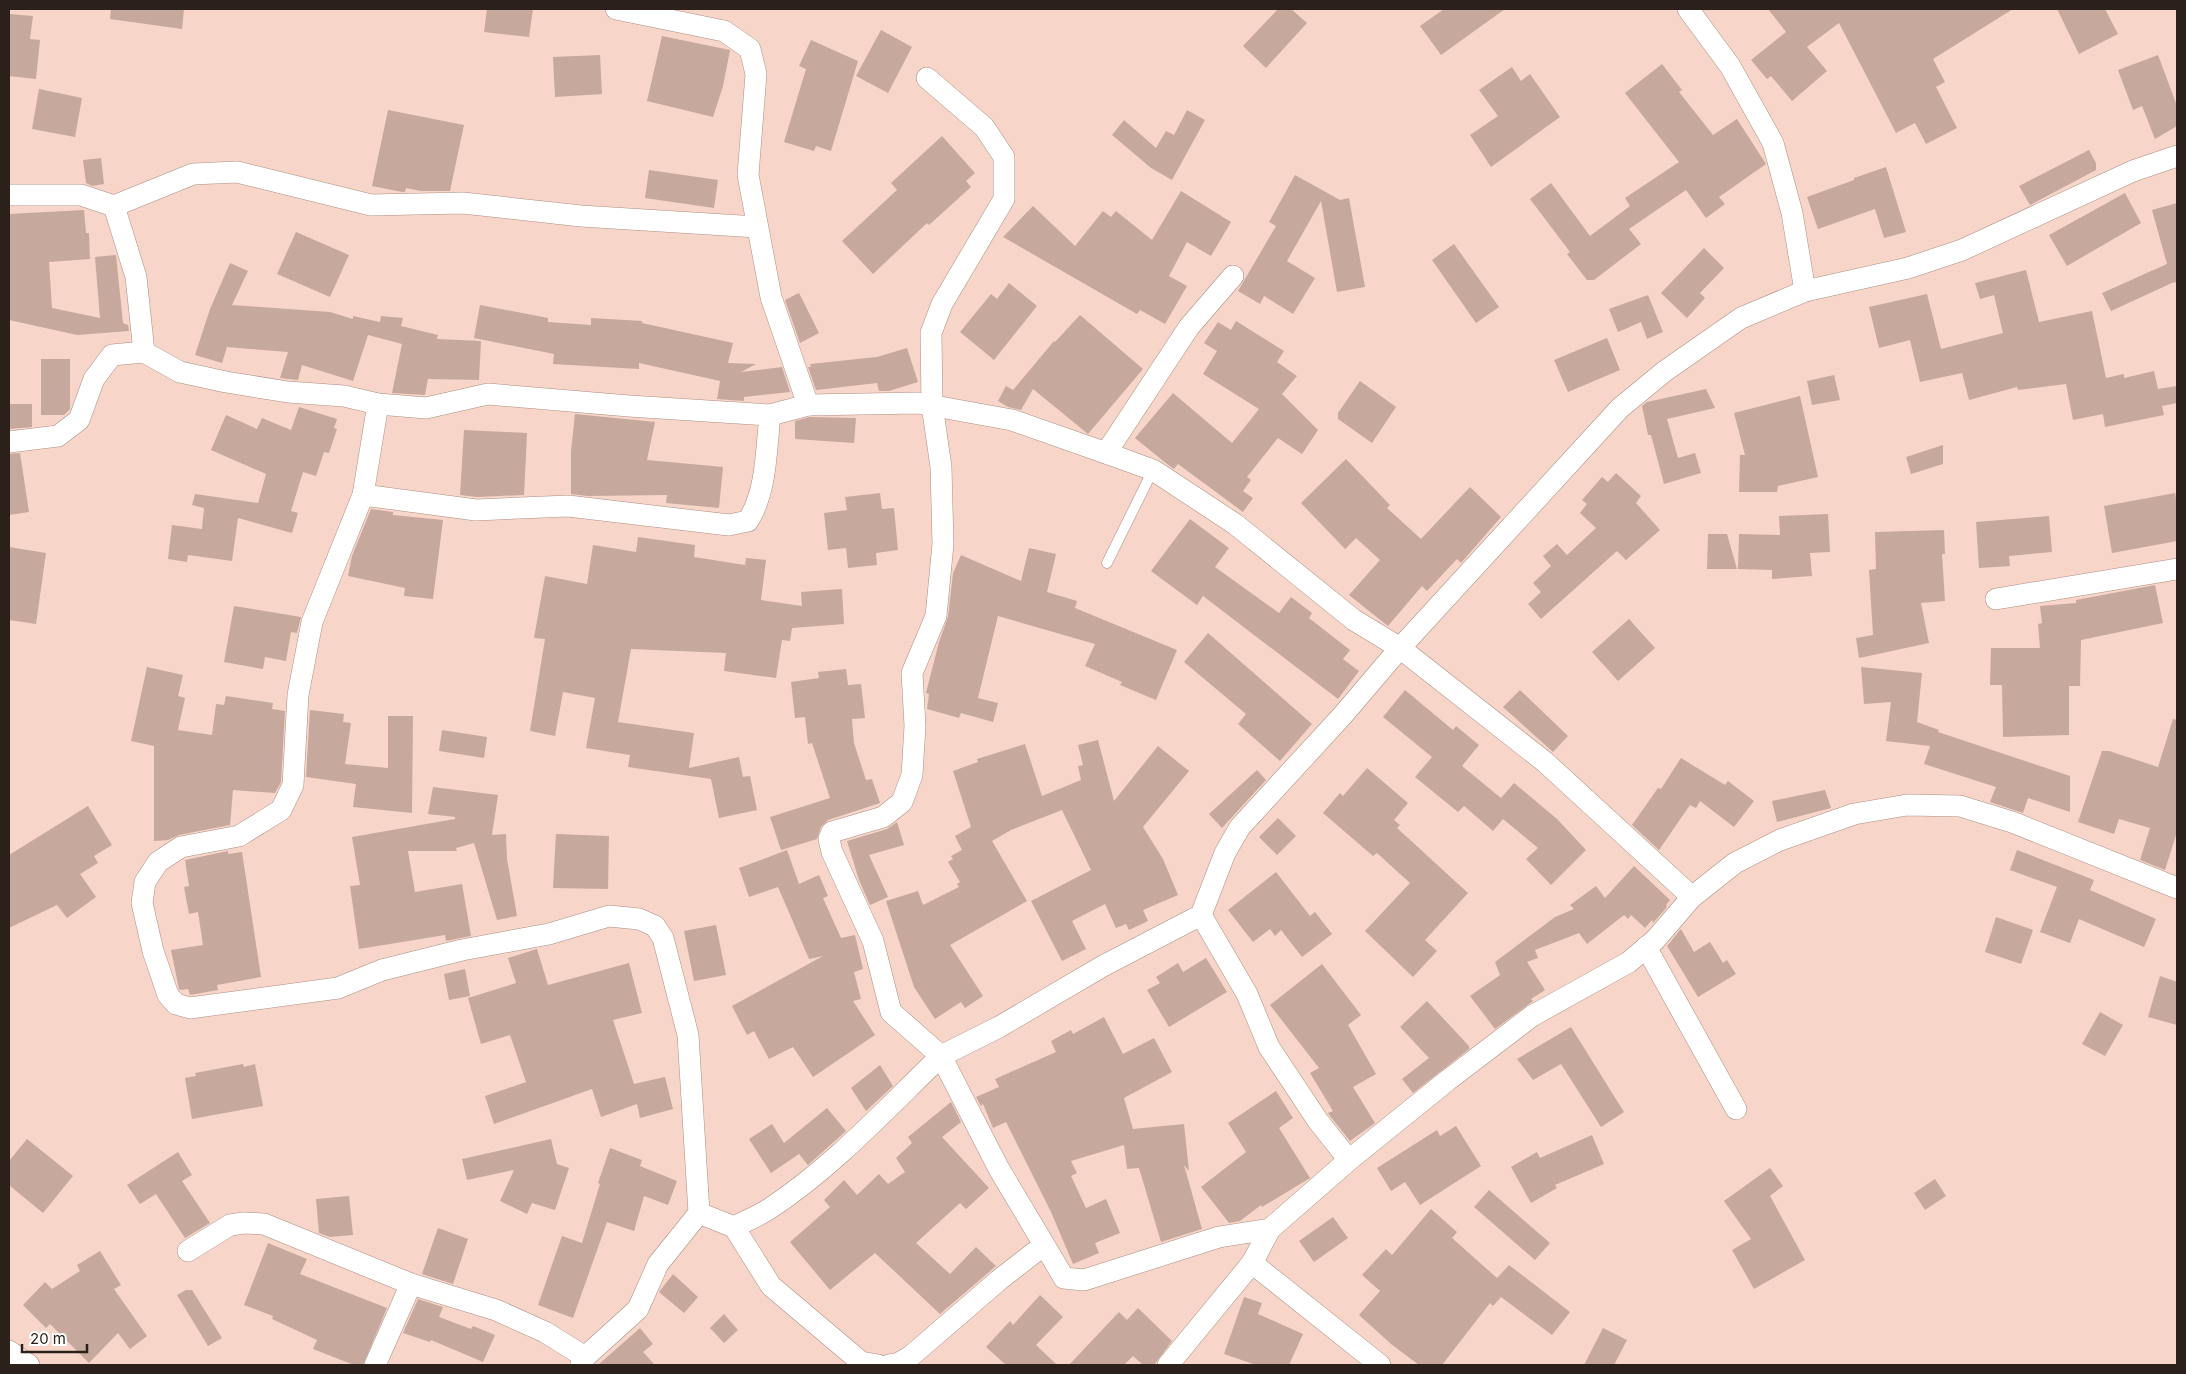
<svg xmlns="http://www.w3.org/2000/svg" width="2186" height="1374" font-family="Inter,sans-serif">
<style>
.building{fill:#c7a89c}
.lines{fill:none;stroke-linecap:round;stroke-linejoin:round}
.lane-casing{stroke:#ac8e82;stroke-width:11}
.street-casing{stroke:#ac8e82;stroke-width:22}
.lane{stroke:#fff;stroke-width:10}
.street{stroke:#fff;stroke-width:21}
</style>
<rect width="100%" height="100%" fill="#f7d6c9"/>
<g class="building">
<path d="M111,9H184L182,29L110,19Z"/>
<path d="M487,9H533L529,37L484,32Z"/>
<path d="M1278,9H1291L1307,23L1266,68L1243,46Z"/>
<path d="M1444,9H1505L1441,55L1420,26Z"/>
<path d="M1768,9H2013L1933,59L1945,82L1936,87L1957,128L1926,144L1915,123L1896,133L1839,23L1807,47L1827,71L1792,101L1771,76L1767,79L1751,60L1786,32Z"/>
<path d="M2057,9H2105L2118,34L2079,54Z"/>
<path d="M9,14L33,16L30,39L40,40L36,79L9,76Z"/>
<path d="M881,30L912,47L888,93L856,76Z"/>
<path d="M662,36L730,50L723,86L713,117L647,101Z"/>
<path d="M811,40L858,61L831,151L816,146L814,151L784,142L806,69L799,66Z"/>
<path d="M600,55L602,94L555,97L553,57Z"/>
<path d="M2158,55L2177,106V126L2155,139L2142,106L2133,110L2118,70Z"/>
<path d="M1662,64L1682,90L1679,92L1713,135L1737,119L1766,164L1719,197L1725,204L1706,218L1686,190L1629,229L1641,244L1594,280H1587L1567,254L1570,252L1530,199L1551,183L1590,236L1630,206L1625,198L1679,162L1625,93Z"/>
<path d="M1512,67L1521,81L1530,74L1560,117L1491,167L1470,135L1498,116L1479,90Z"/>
<path d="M39,89L82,98L75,137L32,129Z"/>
<path d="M388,110L464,125L450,191H421L406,188L405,192H402L372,186Z"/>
<path d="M1187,110L1205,120L1172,180L1151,168L1112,135L1124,120L1156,148L1166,131L1174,135Z"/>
<path d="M942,136L975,173L966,181L971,187L929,225L927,223L873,274L842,241L897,190L891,183Z"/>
<path d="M2089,150L2096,163V170L2030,205L2019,186Z"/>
<path d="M101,158L104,184L92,186L86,183L83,160Z"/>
<path d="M1886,167L1906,232L1884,238L1875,209L1818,229L1807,197L1854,180V178Z"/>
<path d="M649,170L718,180L714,208L645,198Z"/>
<path d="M1295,175L1340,200L1349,198L1365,287L1337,292L1321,201L1287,261L1315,278L1293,314L1264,296L1260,304L1238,291L1276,226L1269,222Z"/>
<path d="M1181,191L1231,222L1211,256L1187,242L1169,276L1187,286L1165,324L1140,310L1137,314L1003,237L1033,206L1075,246L1103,211L1111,217L1116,211L1152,240Z"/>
<path d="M2125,193L2141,223L2067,266L2049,235Z"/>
<path d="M2177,203V282L2172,283L2111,311L2102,293L2167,264L2152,210Z"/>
<path d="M84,210L86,233H89L90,259L49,262L52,308L100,318L95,257L116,255L123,323L128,325L129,331L77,335L9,320V214Z"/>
<path d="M296,232L349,255L330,297L277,274Z"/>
<path d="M1454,244L1499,307L1476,323L1432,260Z"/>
<path d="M1704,248L1724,268L1700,293L1705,298L1687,318L1661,293Z"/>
<path d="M230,263L248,271L232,305L330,312L353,319V316L380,322L381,316L403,318L401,326L438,335L437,339L481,341L479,380L428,379L425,395L392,393L402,344L368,335L353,381L302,365L298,380L280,378L288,352L227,347L222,363L195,355L210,309Z"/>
<path d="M2026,270L2039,322L2092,311L2106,378L2124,374V378L2154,371L2158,389L2177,386V403L2162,406L2164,415L2105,427L2103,414L2073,420L2066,384L2018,390L2017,387L1969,400L1962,373L1920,382L1910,340L1879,348L1869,307L1927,294L1941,349L2003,333L1994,295L1980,299L1975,283Z"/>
<path d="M1009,283L1037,306L994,360L960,332L991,294L997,299Z"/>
<path d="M799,293L819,333L800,343L785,300Z"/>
<path d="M1648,295L1663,332L1647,339L1641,322L1618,332L1609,309Z"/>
<path d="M480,305L548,318V322L591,325V318L642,321V323L733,343L728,363L756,364L741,372L782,367L790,392L744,397V401L717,399L720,381L639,363V369L553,364L554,354L474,338Z"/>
<path d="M1080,315L1143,369L1088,434L1033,389L1021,410L1008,407L998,401L1006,386L1013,390L1054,341L1055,342Z"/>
<path d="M1236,321L1284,351L1277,362L1297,376L1282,394L1318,430L1302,454L1278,438L1247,477L1251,480L1243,491L1253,498L1243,512L1178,464L1174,469L1167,464L1135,438L1173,393L1232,443L1259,409L1203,374L1217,351L1204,343L1218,322L1231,330Z"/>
<path d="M1607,338L1620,370L1568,392L1554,360Z"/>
<path d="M907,348L918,382L889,391H879L877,383L816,390L808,367H811L810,364L877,357Z"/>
<path d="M41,359H70V409L64,415H41Z"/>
<path d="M1834,375L1840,400L1812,405L1807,381Z"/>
<path d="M1360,381L1396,407L1372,443L1338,419V413Z"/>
<path d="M1706,389L1715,408L1667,419L1678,458L1695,453L1701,473L1664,484L1651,435H1648L1642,406L1647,402Z"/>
<path d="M1800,396L1818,477L1778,486L1777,492H1739L1740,455H1745L1734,413Z"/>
<path d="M9,404H32V427L9,429Z"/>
<path d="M299,407L337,419L334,428L337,429L329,453L324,452L316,476L303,472L291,511L298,513L292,533L238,518L232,561L188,555L187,562L168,559L172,525L202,529L204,508L192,505L195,494L258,503L266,474L211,450L226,415L257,429L262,418L291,430Z"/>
<path d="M575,414L655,422L647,460L723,467L719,508L666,503L667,495L588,496L571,494V451Z"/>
<path d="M810,417L856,418L854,443L795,439V421Z"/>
<path d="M464,430L527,433L524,495L477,497L460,495Z"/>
<path d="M1943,445V464L1911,474L1906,457Z"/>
<path d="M20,453L29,512L9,515V454Z"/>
<path d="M1346,459L1390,505L1387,508L1421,539L1470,487L1501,517L1461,563L1457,559L1427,591L1422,586L1388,626L1349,595L1380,560L1356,538L1345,549L1301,503Z"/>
<path d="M1616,473L1641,496L1636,503L1660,530L1626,560L1617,551L1541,619L1528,604L1541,592L1533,583L1551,566L1543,556L1557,544L1567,555L1596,528L1580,513L1587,504L1582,500L1602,477L1608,482Z"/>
<path d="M880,493L882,509L894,508L898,550L876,553L877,565L848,568L846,548L828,550L824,513L847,510L845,497Z"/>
<path d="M2175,493L2177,504V541L2112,553L2104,506Z"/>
<path d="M371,509L393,512V515L443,520L433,599L404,596L405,588L348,576L352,556Z"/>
<path d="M1828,514L1830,552L1810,553L1812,576L1772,579V570L1738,569L1739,534L1780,535L1779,516Z"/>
<path d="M2049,516L2052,552L2009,556L2010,566L1979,568L1976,522Z"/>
<path d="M1190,519L1229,548L1215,567L1279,613L1291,597L1312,613L1309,618L1350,650L1343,659L1359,671L1338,699L1203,596L1197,605L1151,571Z"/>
<path d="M1944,530L1945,554H1942L1945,601L1921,603L1929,643L1859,658L1856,638L1873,635L1869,570L1876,569L1875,532Z"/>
<path d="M1708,534H1727L1737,569H1707Z"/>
<path d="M638,537L695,545L694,557L745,565L746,558L766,560L761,600L802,606L801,592L842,589L844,624L792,628L790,641L782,640L776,678L724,671L726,653L631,649L618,722L694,733L689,768L739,757L743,777L750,776L757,810L719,818L711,779L628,767L630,755L586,748L595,698L563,692L555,736L530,731L545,639L534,638L545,576L587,584L593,545L636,552Z"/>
<path d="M9,547L46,553L36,624L9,620Z"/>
<path d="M1029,548L1056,554L1047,592L1077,601L1075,608L1177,650L1156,700L1120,685L1122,682L1085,666L1095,644L998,616L978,698L998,703L993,722L961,713L959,718L927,709L929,694L926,693L939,642L948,617L953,573L961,555L1021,581Z"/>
<path d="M2155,585L2163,623L2081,640L2080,686H2069V735L2003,737L2002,685H1990L1991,648H2040L2038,624L2042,623L2040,606L2076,603V600Z"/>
<path d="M234,606L301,617L297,633L291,632L286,661L265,657L263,669L224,662Z"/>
<path d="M1629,619L1655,648L1618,681L1592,652Z"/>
<path d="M1208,633L1312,724L1280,761L1238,724L1246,714L1184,662Z"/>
<path d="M147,667L183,675L178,696L185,698L178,730L212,735L216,704L224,705L226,696L273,703L272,709L285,711L281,782L275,793L233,790L230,825L179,835L168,840L154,841V746L131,741Z"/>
<path d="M1861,667L1922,673L1917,722L1939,730L1938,732L2070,776V812L2028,798L2023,813L1990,802L1996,787L1924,764L1930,746L1886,741L1891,702L1864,704Z"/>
<path d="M846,669L848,685L861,684L865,718L852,719L854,743L866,780L872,779L880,803L828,820L821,827L817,839L781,850L770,817L830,798L812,743L808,744L805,717L795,718L791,682L819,678L818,672Z"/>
<path d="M1405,690L1453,730L1456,726L1479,745L1462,766L1501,798L1514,783L1557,819L1586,850L1551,885L1526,859L1538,848L1503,819L1493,831L1464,806L1458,812L1415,777L1432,757L1383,717Z"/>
<path d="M1520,690L1568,736L1553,752L1503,707Z"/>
<path d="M310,710L344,714L343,722L351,723L345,764L388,768V716H413L412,813L353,807L356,784L306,777Z"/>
<path d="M2173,719L2177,720V832L2165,870L2140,860L2150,828L2119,819L2114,834L2078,822L2102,751H2109L2158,767Z"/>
<path d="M442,730L487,737L484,758L439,751Z"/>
<path d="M1098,740L1114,801L1158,746L1189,771L1143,827L1163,859L1178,895L1143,910L1148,921L1129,930L1126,924L1116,928L1105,904L1072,921L1086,949L1062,961L1031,901L1091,870L1062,810L1011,830L992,841L1027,901L950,945L983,996L965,1008L961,1002L935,1019L914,987L886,901L918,891L923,905L959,887L957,884L960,882L948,862L953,859L951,856L962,850L955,836L971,827L953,771L978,762L977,759L1025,744L1042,796L1081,780L1078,766L1083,765L1078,745Z"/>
<path d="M1681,758L1725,785L1728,781L1754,801L1734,827L1700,801L1696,808L1690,805L1659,850L1632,825L1658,788L1661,789Z"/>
<path d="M1367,768L1408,803L1394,820L1400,825L1397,828L1468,893L1425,940L1437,951L1413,977L1365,931L1410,883L1377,853L1373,856L1323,813L1340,793L1343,796Z"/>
<path d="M1257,770L1266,780L1222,828L1209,814Z"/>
<path d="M433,787L498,795L492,835L506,834L507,859L517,916L497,920L474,843L456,848L457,851H408L415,892L462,884L471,936L446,941L445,935L359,949L350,886L360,885L352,837L455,819V817L428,814Z"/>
<path d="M1825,790L1831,808L1777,822L1772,801Z"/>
<path d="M88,806L112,845L94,856L98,863L80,874L96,897L67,918L57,905L9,928V855Z"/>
<path d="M1278,818L1296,836L1277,855L1259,837Z"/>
<path d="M897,822L904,845L869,855L888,897L870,905L859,880L847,841L887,829Z"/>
<path d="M556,834L609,836L608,889L553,888Z"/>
<path d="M787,850L799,884L819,875L828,896L823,898L841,938L855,935L863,969L854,972L861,999L853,1001L875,1035L813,1077L793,1047L769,1059L754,1031L747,1035L732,1006L823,956L809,959L778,887L749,897L739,868Z"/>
<path d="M2017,850L2094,880L2090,890L2156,919L2144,947L2079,919L2070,943L2040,932L2057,887L2010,870Z"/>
<path d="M228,851V854L242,852L261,977L217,985L218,990L190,995L188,989L181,990L179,989L171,950L203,945L198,912L189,914L184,887L189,886L185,860Z"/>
<path d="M1634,866L1670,900L1666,905L1667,907L1653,923L1652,920L1645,928L1631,915L1628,919L1624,915L1587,944L1579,933L1535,950L1538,958L1527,962L1545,990L1531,999L1533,1001L1495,1029L1470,996L1500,975L1495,962L1555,917L1574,909L1570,905L1596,886L1605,898Z"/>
<path d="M1276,872L1310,916L1315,912L1332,934L1302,957L1281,930L1275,936L1270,929L1253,942L1228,910Z"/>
<path d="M1996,917L2033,930L2021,964L1985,952Z"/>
<path d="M716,925L726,975L694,981L684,931Z"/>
<path d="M1681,929L1694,952L1710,942L1723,963L1727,960L1736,974L1698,997L1667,946Z"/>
<path d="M537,949L548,985L629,963L642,1013L613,1020L634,1084L665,1077L673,1109L640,1118L637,1104L601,1117L592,1089L494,1124L485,1096L526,1082L510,1035L481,1044L468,998L516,983L508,958Z"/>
<path d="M1206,958L1227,992L1169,1027L1147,990L1160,983L1156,977L1178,963L1183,972Z"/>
<path d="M1322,964L1361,1015L1348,1025L1376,1074L1353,1087L1375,1123L1350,1141L1330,1116L1328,1113L1333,1111L1310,1073L1319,1068L1270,1005Z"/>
<path d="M465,969L470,996L449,1000L444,974Z"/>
<path d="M2160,976L2177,982V1025L2148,1017Z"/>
<path d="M1427,1001L1469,1046V1049L1413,1093L1402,1079L1429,1058L1400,1027Z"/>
<path d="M2100,1012L2123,1025L2105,1056L2082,1044Z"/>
<path d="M1104,1017L1123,1054L1154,1038L1172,1072L1124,1098L1133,1129L1184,1124L1189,1171L1184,1165L1202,1229L1161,1242L1139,1168L1127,1169L1124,1145L1071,1161L1077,1173L1071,1176L1086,1208L1106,1199L1120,1233L1095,1243L1099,1253L1073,1264L1051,1212L1006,1122L993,1128L983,1104L981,1106L976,1097L999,1087L995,1079L1056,1052L1051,1041L1071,1030L1073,1034Z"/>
<path d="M1571,1027L1624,1112L1601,1127L1561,1064L1533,1080L1517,1059Z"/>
<path d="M243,1064L244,1067L255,1064L263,1106L192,1119L185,1078L196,1076L195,1073Z"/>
<path d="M880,1065L893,1086L866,1111L851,1088Z"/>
<path d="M1276,1091L1293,1118L1279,1128L1310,1178L1262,1207L1261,1205L1240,1221L1229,1223L1201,1187L1246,1152L1228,1123Z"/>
<path d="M951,1102L961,1122L942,1137L989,1188L966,1209L960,1203L916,1243L950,1274L976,1247L996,1266L940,1314L875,1253L830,1290L790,1242L830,1207L824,1200L844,1180L857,1195L879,1174L888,1184L905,1172L896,1158L912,1143L908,1137Z"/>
<path d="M827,1108L846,1131L808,1165L799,1154L771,1173L749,1139L772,1124L784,1143Z"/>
<path d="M1456,1126L1481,1166L1420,1205L1405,1182L1391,1191L1377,1168L1437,1130L1440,1136Z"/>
<path d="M1592,1135L1604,1164L1555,1185L1557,1188L1531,1203L1511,1167L1537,1152L1540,1158Z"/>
<path d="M27,1139L73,1176L43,1213L9,1185V1161Z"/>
<path d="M551,1139L557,1164L569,1168L555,1210L532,1203L527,1214L500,1201L514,1170L467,1180L462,1159Z"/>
<path d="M610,1148L642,1160L640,1166L677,1181L668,1205L644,1196L634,1231L607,1222L573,1318L538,1305L562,1236L582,1243L600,1184L598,1183Z"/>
<path d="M178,1152L192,1175L182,1181L210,1223L185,1238L156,1194L140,1204L127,1185Z"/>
<path d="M1770,1168L1783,1186L1770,1196L1805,1260L1754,1289L1732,1250L1751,1239L1724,1201Z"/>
<path d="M1935,1179L1946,1196L1925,1210L1914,1193Z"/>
<path d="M1489,1190L1550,1243L1535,1260L1474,1207Z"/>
<path d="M349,1196L353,1235L330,1237L319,1233L316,1199Z"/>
<path d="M1431,1209L1457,1232L1452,1238L1497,1278L1509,1265L1570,1312L1552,1335L1501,1297L1493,1306L1490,1303L1442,1365H1419L1391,1344L1359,1315L1380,1291L1362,1275L1386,1249L1392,1255Z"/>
<path d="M1333,1217L1348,1238L1314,1262L1299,1241Z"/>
<path d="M438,1228L468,1239L453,1284L422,1274Z"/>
<path d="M268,1243L307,1259L300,1274L387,1308L363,1365H354L313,1349L317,1340L272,1319L273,1316L244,1305Z"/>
<path d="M100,1251L121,1285L114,1289L147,1336L130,1349L118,1333L89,1363L50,1324L46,1328L23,1305L45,1282L52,1289L80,1271L77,1265Z"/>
<path d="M673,1274L698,1297L684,1313L659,1292Z"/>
<path d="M186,1290H192L222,1338L208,1346L177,1295Z"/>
<path d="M1040,1295L1063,1317L1036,1345L1057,1365H1006L986,1347L1010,1321L1013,1325Z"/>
<path d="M1244,1297L1262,1303L1258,1314L1303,1334L1289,1365H1256L1224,1354Z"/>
<path d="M418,1299L443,1307L439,1317L471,1329L473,1326L495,1335L483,1362L431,1340L430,1342L403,1333Z"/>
<path d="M1138,1308L1172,1341L1154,1365H1143L1133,1356L1124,1365H1069L1119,1312L1127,1320Z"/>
<path d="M724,1314L738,1330L724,1343L710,1328Z"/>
<path d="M640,1328L653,1344L643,1352L655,1365H598Z"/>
<path d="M1603,1328L1627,1340L1614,1365H1584Z"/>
</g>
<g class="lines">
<g class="lane-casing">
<path id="lane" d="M1107,563L1153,470"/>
</g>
<g class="street-casing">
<g id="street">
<path d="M616,9L724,31L750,49L756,74L748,175L771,297L808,405"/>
<path d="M1688,9L1730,66L1773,143L1792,213L1805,291"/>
<path d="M2177,156L2133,171L1962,250L1908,268L1805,291L1741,318L1665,371L1620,408L1400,648L1342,716L1240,827L1225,853L1201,915L1103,966L999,1027L941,1056L999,1169L1064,1278L1084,1280L1219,1237L1270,1229L1349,1160L1448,1080L1532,1016L1629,962L1655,940L1692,897L1735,863L1780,840L1854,814L1907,805L1960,806L2012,822L2177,888"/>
<path d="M9,195H81L114,206L136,277L144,352L180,372L226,382L288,392L344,396L378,404L426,408L488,394L629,406L770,415L808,405L918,403L1012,420L1106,453L1153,470L1235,524L1354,620L1400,648L1545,762L1692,897"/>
<path d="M114,206L193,174L237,172L371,205L463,203L581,216L757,227"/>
<path d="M378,404L363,495L312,622L298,695L293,785L281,810L239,836L181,847L158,862L145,882L142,903L153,951L168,995L176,1004L190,1008L338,988L382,970L462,950L549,934L609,916L639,919L655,926L663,938L688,1035L699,1213L734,1227L771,1286L861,1362L878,1365"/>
<path d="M9,442L58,436L79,420L94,379L112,355L144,352"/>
<path d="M1106,453L1189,327L1233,276"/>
<path d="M363,495L476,510L568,506L729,525L748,521C767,491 766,450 770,415"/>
<path d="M1996,599L2177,569"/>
<path d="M1201,915L1247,994L1269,1047L1318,1121L1349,1160"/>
<path d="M1646,947L1736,1109"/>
<path d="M734,1227C746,1221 758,1216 769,1209C833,1167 886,1109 941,1056L891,1012L873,941L832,852L829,839L832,832L883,817L902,802L912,775L915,726L912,673L936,616L943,544L941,467L932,405L931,333L942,304L1004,199V157L984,127L927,78"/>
<path d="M1270,1229L1252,1263L1380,1365"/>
<path d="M188,1251L230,1225L244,1223L264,1224L411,1284L496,1310L545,1332L585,1357"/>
<path d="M9,1351L29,1365"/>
<path d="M375,1365L411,1284"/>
<path d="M581,1365L585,1357L638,1309L658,1264L699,1213"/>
<path d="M889,1365L897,1364L911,1356L999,1280L1044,1245"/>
<path d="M1168,1365L1252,1263"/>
</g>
</g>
<use href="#lane" class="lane"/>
<use href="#street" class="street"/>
</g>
<rect width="2186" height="1374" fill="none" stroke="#2c201b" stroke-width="20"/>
<path d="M22 1344v8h65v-8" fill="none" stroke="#2c201b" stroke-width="2.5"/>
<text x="30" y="1344" font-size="15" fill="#2c201b" stroke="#ffffff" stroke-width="4" paint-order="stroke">20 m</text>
</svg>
